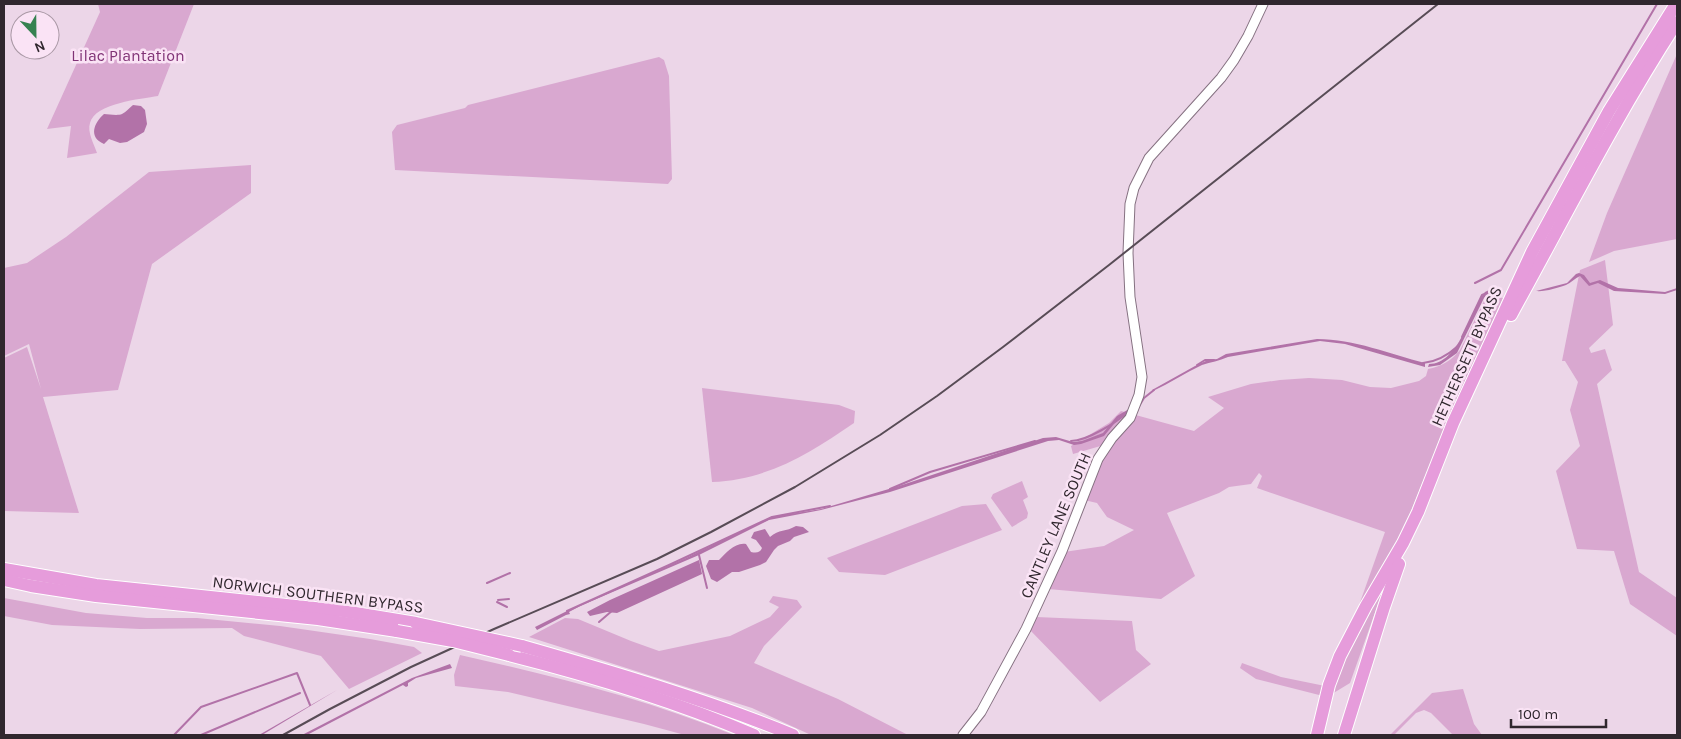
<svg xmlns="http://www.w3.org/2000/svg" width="1681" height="739" font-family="Karla,sans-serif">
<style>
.green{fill:#d9a8d0}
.water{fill:#b272a8}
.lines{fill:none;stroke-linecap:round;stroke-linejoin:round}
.stream{stroke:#b272a8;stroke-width:2}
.tertiary-casing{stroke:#857181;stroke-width:11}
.trunk-casing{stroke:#fff;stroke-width:14}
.tertiary{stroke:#fff;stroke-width:9}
.trunk{stroke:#e69cdb;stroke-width:12}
.rail{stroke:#584c56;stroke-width:2}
.trunk-bridge-casing{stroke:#fff;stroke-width:14;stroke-linecap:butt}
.trunk-bridge{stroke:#e69cdb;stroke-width:12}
.labels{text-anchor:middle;stroke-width:5;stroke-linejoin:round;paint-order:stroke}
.park-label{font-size:16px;fill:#803376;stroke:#fae3f5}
.street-label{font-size:16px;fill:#30272e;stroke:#fae3f5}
</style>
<rect width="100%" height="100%" fill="#ecd6e8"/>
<g class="green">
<path d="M98,4H194L158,96C141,99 95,103 90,123C87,132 94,144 97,153L67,158L71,126L47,129L100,12Z"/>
<path d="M1677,54V239L1614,251L1589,262L1607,213Z"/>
<path d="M659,57L664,60L669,76L672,179L668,184L395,170L392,132L397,125L465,108L468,105Z"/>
<path d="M251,165V193L152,264L118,390L43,397L79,513L4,511V358L27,347L41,389L29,344L4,356V268L27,263L66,237L149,172Z"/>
<path d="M1605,260L1613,325L1589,348L1591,353L1605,349L1612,370L1597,384L1639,572L1677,598V636L1630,604L1614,551L1577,549L1556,471L1580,446L1570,410L1578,382L1565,361H1562L1580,270Z"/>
<path d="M1488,296L1503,298L1451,413L1411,511L1350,683L1327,697L1256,679L1240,668L1242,663L1281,677L1330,687L1385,532L1257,488L1262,476L1259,473L1251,484L1229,487L1219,493L1167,513L1195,576L1161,599L1048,589L1064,552L1104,546L1134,530L1107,517L1097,503L1084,500L1104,445L1073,454L1071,446L1109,423L1121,411L1194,431L1224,408L1208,397L1251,384L1280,380L1309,378L1342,380L1370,387L1391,388L1419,381L1426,376L1428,369C1441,367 1452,360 1460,350L1484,301Z"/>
<path d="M702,388L839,405L855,411L854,423C810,453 768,480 712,482Z"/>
<path d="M1022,481L1028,497L1023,500L1028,513L1027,518L1012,527L991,498L993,494Z"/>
<path d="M986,504L1002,530L885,575L839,572L827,558L962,506Z"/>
<path d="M773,596L797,600L802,607L764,646L754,663L838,699L908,735H811L752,708L529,637L565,618L578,619L631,641L659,651L730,636L770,617L779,607L769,602Z"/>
<path d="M4,598L86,613L147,618H197L280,626L370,639L414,647L422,653L349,689L321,656L244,636L232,628L140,629L52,625L4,616Z"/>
<path d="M1036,617L1132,621L1136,650L1151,664L1100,702L1029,629Z"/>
<path d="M460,655C553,676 646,699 734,735H685L644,724L508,692L455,686L454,675Z"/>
<path d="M1463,689L1474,724L1482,735H1453L1431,713L1424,710L1416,713L1394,735H1390L1432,693Z"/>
</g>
<g class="water">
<path d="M133,105L141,106L145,110L147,124L144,132L127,142L120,143L109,139L104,144C88,137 94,123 104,114C109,114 117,116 122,114C126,112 129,108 133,105Z"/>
<path d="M1579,273L1584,275L1590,283L1600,280L1618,288L1665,292L1677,288V290L1665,294L1614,291L1598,283L1589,286L1580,276C1575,278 1571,283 1566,285C1558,288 1544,292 1536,291L1567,283L1576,274Z"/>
<path d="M1503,289C1498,293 1491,291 1484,298L1457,353L1440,365L1428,367L1429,364C1459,364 1470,312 1485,292L1489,290Z"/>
<path d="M1317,339C1354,339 1390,354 1425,363V367L1345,344L1320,341L1228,357C1219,361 1211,362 1202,365C1185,373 1170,383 1153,391L1152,390L1195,366L1208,360L1217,359L1226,354Z"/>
<path d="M1129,409L1128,413L1118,419L1104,436L1081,444L1074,445L1059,440L1048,441L890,492L821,510L769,520L699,555L580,606L569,612L570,614L566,615L537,630L535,627L569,610L686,558L771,517L821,509L899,486L1043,438L1056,437L1073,442L1082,441L1103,433L1117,416Z"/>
<path d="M796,526L803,527L809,532L794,537L790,541L778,546L774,550L766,562L760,565L739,572H732L717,582L711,579L706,566L709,560H719C726,553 735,542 746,544L751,552C756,553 760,553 762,548L756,540L751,538L754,532L765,529L770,537C779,529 786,532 796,526Z"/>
<path d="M699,560L702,574L617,613L607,612L590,616L587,612L610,600Z"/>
<path d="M450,664L452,668L416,678L408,683V686L406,687L403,685L307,735H302L412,678Z"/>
<path d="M337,690L262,735H259Z"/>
</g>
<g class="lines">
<g class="stream">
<path d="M1475,283L1501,270L1657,4"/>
<path d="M1462,337L1482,295L1487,293H1495"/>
<path d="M1423,363C1437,362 1448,355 1458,346"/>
<path d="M1197,365L1205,360H1214"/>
<path d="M1138,408L1144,398L1154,390"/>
<path d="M1071,441C1087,441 1117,422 1128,412"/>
<path d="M890,489L930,472L1035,441"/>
<path d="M699,555L707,588"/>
<path d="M487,583L510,573"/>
<path d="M498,600L509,599"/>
<path d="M497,602L507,607"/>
<path d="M567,611L669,565L772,517L830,506"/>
<path d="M599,622L613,610"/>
<path d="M174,735L201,707L297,673L310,705"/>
<path d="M201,735L300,693"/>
</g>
<g class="tertiary-casing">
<path id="tertiary" d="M963,735L981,712L1026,629L1062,551L1098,459L1112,438L1130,418L1139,395L1142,377L1130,297L1128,253L1130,204L1134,188L1149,158L1221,78L1234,60L1248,36L1263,4"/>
</g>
<g class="trunk-casing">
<g id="trunk">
<path d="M1511,315C1565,217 1616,116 1677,22"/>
<path d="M4,569L96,585L343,611L416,623"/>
<path d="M4,580L31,586L96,596L318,619L397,631"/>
<path d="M522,646C613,672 705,699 793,735"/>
<path d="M509,655C592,676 675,701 754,735"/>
<path d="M1317,735L1329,685L1340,656L1366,606L1403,543L1418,512L1453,423L1532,252L1609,111L1676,4"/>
<path d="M1344,735L1384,607L1399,564"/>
</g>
</g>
<use href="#tertiary" class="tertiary"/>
<use href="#trunk" class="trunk"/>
<path class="rail" d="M283,735L330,709L411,667L494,629L657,559L711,532L795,487L880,435L937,396L1003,347L1109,265L1438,4"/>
<g class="trunk-bridge-casing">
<g id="trunk-bridge">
<path d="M416,623L522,646"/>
<path d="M397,631L453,641L509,655"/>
</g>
</g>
<use href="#trunk-bridge" class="trunk-bridge"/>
</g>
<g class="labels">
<g class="park-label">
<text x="128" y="61">Lilac Plantation</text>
</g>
<g class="street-label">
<text transform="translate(1466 356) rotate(-66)" y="6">HETHERSETT BYPASS</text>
<text transform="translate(1055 525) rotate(-67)" y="6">CANTLEY LANE SOUTH</text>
<text transform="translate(318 594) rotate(7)" y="6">NORWICH SOUTHERN BYPASS</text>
</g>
</g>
<rect width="1681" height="739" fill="none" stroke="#30272e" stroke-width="10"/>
<g transform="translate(35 35) rotate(158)"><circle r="24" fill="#fae3f5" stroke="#a998a5"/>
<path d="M0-4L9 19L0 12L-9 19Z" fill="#368251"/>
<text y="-8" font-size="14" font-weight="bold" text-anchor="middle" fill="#30272e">N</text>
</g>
<path d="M1511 719v8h95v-8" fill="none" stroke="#30272e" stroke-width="2.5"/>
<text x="1518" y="719" font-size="15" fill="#30272e" stroke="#fae3f5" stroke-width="4" paint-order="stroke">100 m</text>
</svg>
